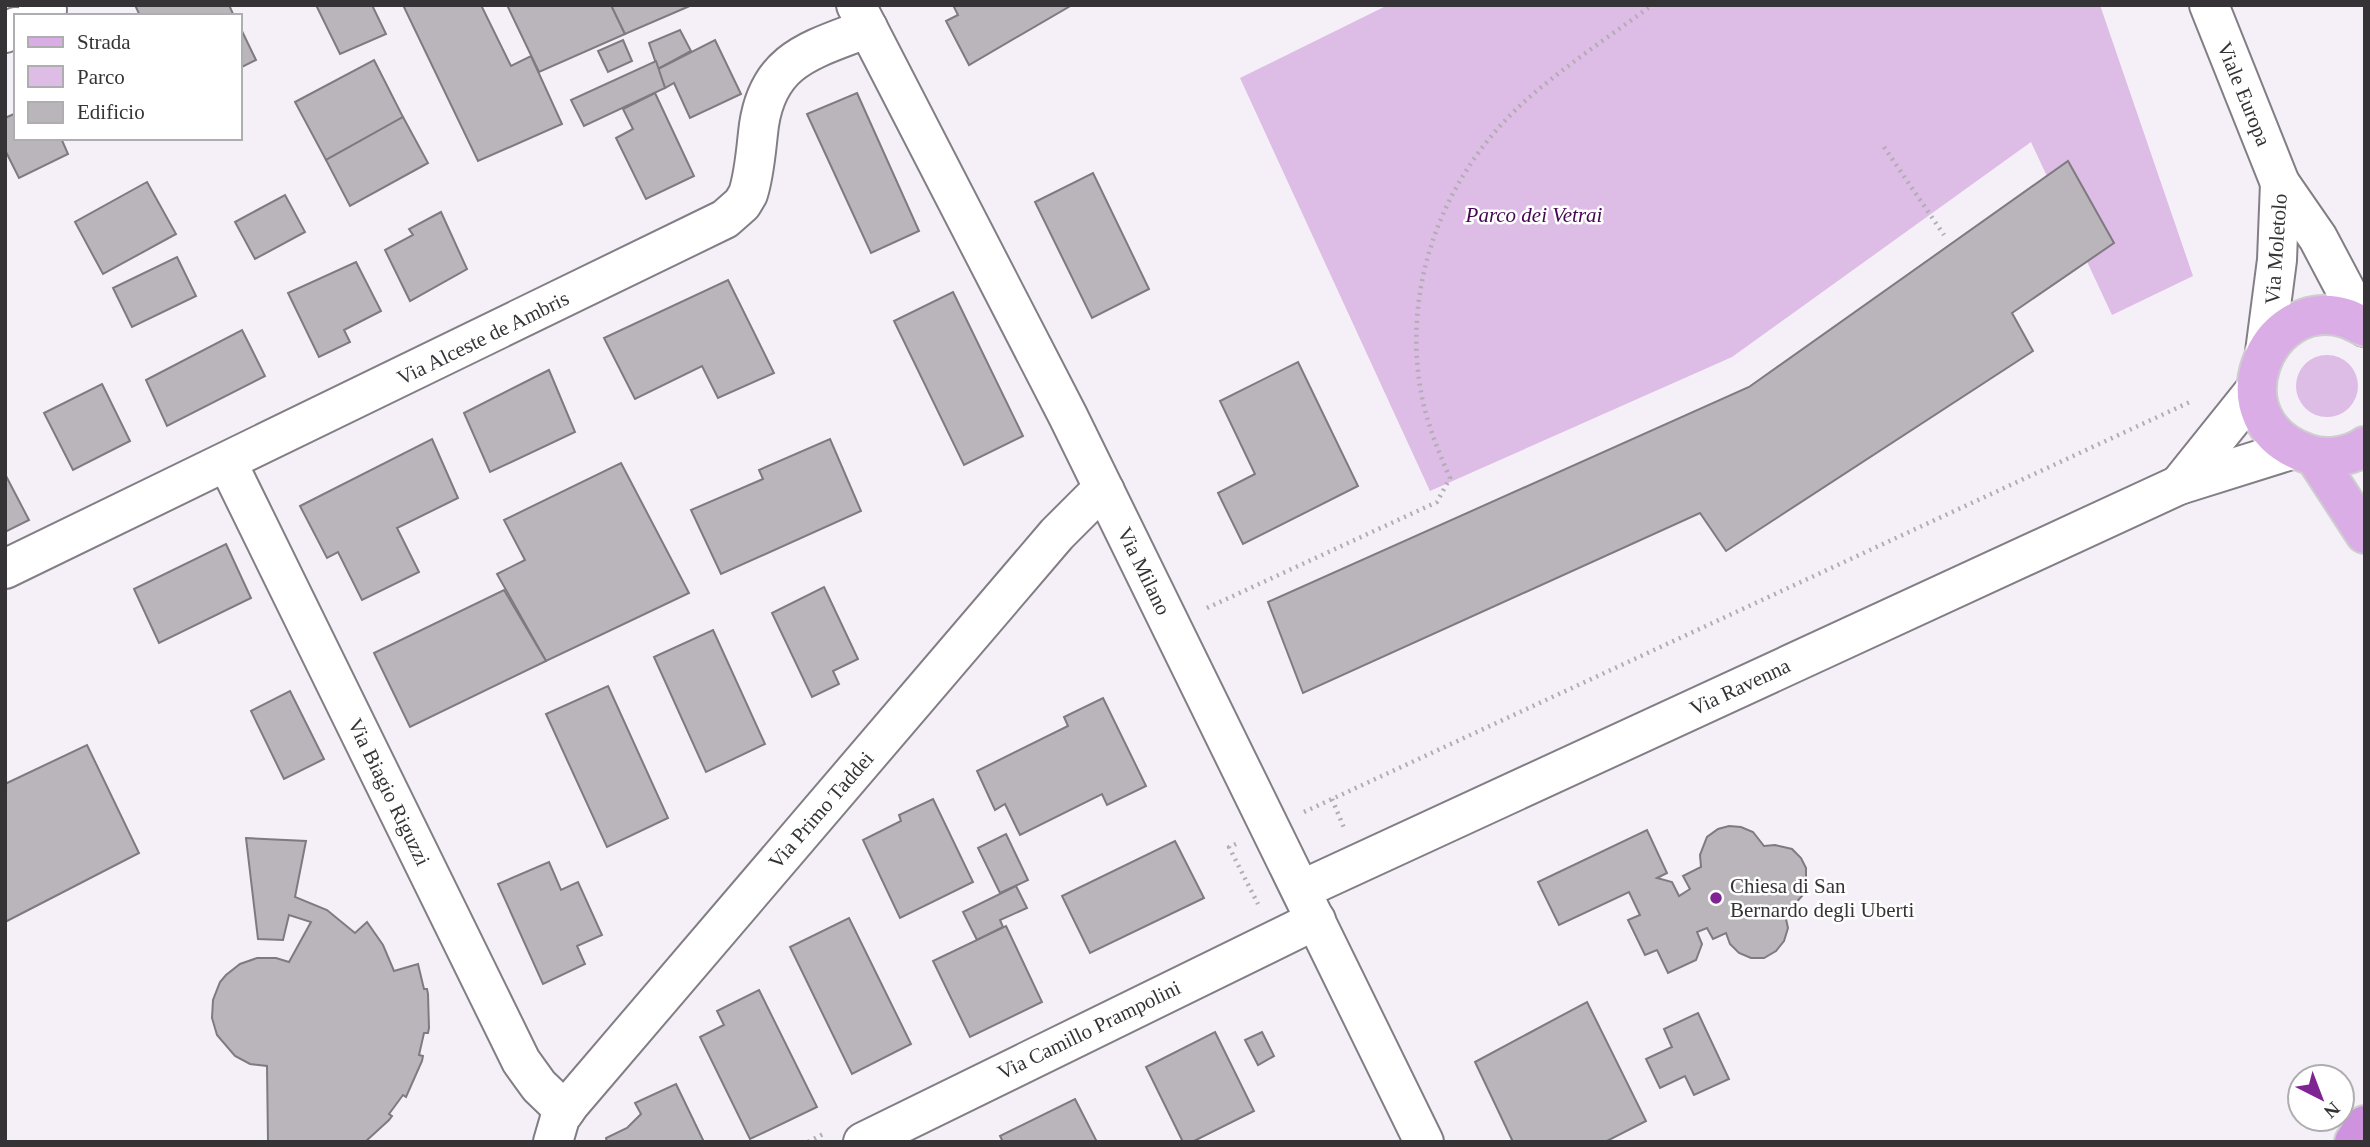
<svg xmlns="http://www.w3.org/2000/svg" width="2370" height="1147" font-family="Georgia,serif">
<style>
.green{fill:#ddbce5}
.building{fill:#bab5bb;stroke:#7e7a80;stroke-width:2}
.lines{fill:none;stroke-linecap:round;stroke-linejoin:round}
.minor-casing{stroke:#837e85;stroke-width:42}
.secondary-casing{stroke:#837e85;stroke-width:42}
.primary-casing{stroke:#cfcecf;stroke-width:42}
.trunk-casing{stroke:#cfcecf;stroke-width:42}
.path{stroke:#b1adb3;stroke-width:4.5;stroke-dasharray:2 5;stroke-linecap:butt}
.minor{stroke:#fff;stroke-width:38}
.secondary{stroke:#fff;stroke-width:38}
.primary{stroke:#daade6;stroke-width:38}
.trunk{stroke:#ce92de;stroke-width:38}
.poi-dot{fill:#7f2593;stroke:#fff;stroke-width:2.5}
.labels{text-anchor:middle;stroke-width:5;stroke-linejoin:round;paint-order:stroke}
.street-label{font-size:21px;fill:#353336;stroke:#fff}
.park-label{font-size:21px;font-style:italic;fill:#440751;stroke:#fff}
.poi-label{font-size:21px;fill:#353336;stroke:#fff;text-anchor:start}
</style>
<rect width="100%" height="100%" fill="#f5f0f7"/>
<g class="green">
<path d="M1388,5H2100L2193,276L2112,315L2031,142L1732,357L1430,491L1240,78Z"/>
<circle cx="2327" cy="386" r="31"/>
</g>
<g class="building">
<path d="M135,5H229L234,16H140Z"/>
<path d="M316,5H372L386,34L340,54Z"/>
<path d="M403,5H481L511,66L531,56L562,124L478,161Z"/>
<path d="M507,5H611L625,34L539,72Z"/>
<path d="M611,5H692L625,34Z"/>
<path d="M953,5H1072L969,65L946,21L958,15Z"/>
<path d="M240,27L256,60L240,68Z"/>
<path d="M680,30L691,51L658,69L649,43Z"/>
<path d="M623,40L632,61L608,72L598,51Z"/>
<path d="M715,40L741,94L690,118L674,83L665,88L658,69Z"/>
<path d="M374,60L403,117L326,160L295,102Z"/>
<path d="M656,61L665,88L584,126L571,100Z"/>
<path d="M655,93L694,176L646,199L616,138L633,129L623,109Z"/>
<path d="M857,93L919,231L871,253L807,114Z"/>
<path d="M16,113V138H61L68,154L19,178L5,150V118Z"/>
<path d="M403,117L428,163L350,206L326,160Z"/>
<path d="M2068,161L2114,243L2012,313L2033,351L1726,551L1700,513L1303,693L1268,602L1749,387Z"/>
<path d="M1093,173L1149,289L1092,318L1035,202Z"/>
<path d="M147,182L176,234L103,274L75,222Z"/>
<path d="M285,195L305,232L255,259L235,222Z"/>
<path d="M441,212L467,269L410,301L385,250L413,235L409,229Z"/>
<path d="M177,257L196,296L132,327L113,288Z"/>
<path d="M356,262L381,311L344,330L350,342L319,357L288,293Z"/>
<path d="M728,280L774,373L718,398L702,366L635,399L604,338Z"/>
<path d="M953,292L1023,436L964,465L894,321Z"/>
<path d="M242,330L265,376L167,426L146,380Z"/>
<path d="M1298,362L1358,486L1243,544L1218,493L1255,474L1220,401Z"/>
<path d="M549,370L575,432L490,472L464,413Z"/>
<path d="M102,384L130,441L73,470L44,413Z"/>
<path d="M432,439L458,498L397,528L419,572L362,600L338,552L327,558L300,506Z"/>
<path d="M830,439L861,511L721,574L691,510L763,479L759,470Z"/>
<path d="M621,463L689,593L546,661L497,574L525,560L504,520Z"/>
<path d="M5,474L29,520L5,532Z"/>
<path d="M226,544L251,598L159,643L134,589Z"/>
<path d="M824,587L858,659L833,671L839,684L812,697L772,613Z"/>
<path d="M504,590L546,661L410,727L374,653Z"/>
<path d="M713,630L765,744L706,772L654,657Z"/>
<path d="M608,686L668,818L607,847L546,714Z"/>
<path d="M290,691L324,759L284,779L251,711Z"/>
<path d="M1103,698L1146,786L1107,805L1102,794L1020,835L1005,804L995,810L977,771L1068,726L1064,717Z"/>
<path d="M87,745L139,853L5,922V784Z"/>
<path d="M933,799L973,882L900,918L863,840L901,821L899,815Z"/>
<path d="M1729,826L1741,827L1753,832L1764,846L1775,845L1792,849L1801,858L1806,868V885L1802,896L1794,905L1784,910L1788,928L1784,941L1776,951L1764,958H1751L1739,953L1730,944L1726,933L1713,939L1707,928L1697,932L1702,944L1696,960L1668,973L1657,950L1645,955L1628,920L1640,915L1629,892L1559,925L1538,882L1647,830L1667,873L1657,878L1672,882L1679,896L1690,889L1683,876L1701,867L1700,855L1707,837L1718,829Z"/>
<path d="M1006,834L1028,880L1000,893L978,848Z"/>
<path d="M246,838L306,841L295,897L327,910L355,933L367,922L383,945L394,971L418,964L424,989H427L428,994L429,1028L428,1033H424L419,1055L423,1056L422,1061L406,1097L403,1095L389,1114L392,1116L389,1120L365,1142H268L267,1066L250,1064L235,1056L217,1035L212,1018L213,1000L220,982L226,975L240,964L257,958H276L289,962L311,922L289,915L283,940L258,939Z"/>
<path d="M1175,841L1204,898L1090,953L1062,896Z"/>
<path d="M549,862L561,890L578,882L602,935L577,946L585,964L543,984L498,884Z"/>
<path d="M1016,886L1027,908L1000,920L1003,927L977,940L963,912Z"/>
<path d="M849,918L911,1044L852,1074L790,947Z"/>
<path d="M1006,926L1042,1002L970,1037L933,961Z"/>
<path d="M759,990L817,1107L750,1139L700,1037L724,1025L717,1011Z"/>
<path d="M1587,1002L1646,1121L1605,1142H1513L1475,1062Z"/>
<path d="M1698,1013L1729,1079L1694,1095L1685,1076L1660,1088L1646,1059L1672,1047L1664,1029Z"/>
<path d="M1215,1032L1254,1111L1192,1142H1183L1146,1067Z"/>
<path d="M1262,1032L1274,1056L1258,1065L1245,1040Z"/>
<path d="M676,1084L704,1142H607L606,1138L627,1128L641,1114L635,1103Z"/>
<path d="M1075,1099L1097,1142H1003L1000,1136Z"/>
</g>
<g class="lines">
<g class="minor-casing">
<g id="minor">
<path d="M856,5L1068,416L1424,1142"/>
<path d="M36,16L47,10L44,5"/>
<path d="M5,33L16,27"/>
<path d="M227,462L521,1061L539,1086L565,1111"/>
<path d="M2179,485L2256,389"/>
<path d="M5,569L725,219L742,204L748,194C755,172 756,148 759,125C769,58 812,50 868,28"/>
<path d="M1301,890L2179,485L2294,449"/>
<path d="M553,1142L560,1118L570,1104L1057,534L1092,499L1105,491"/>
<path d="M863,1142L1316,920"/>
</g>
</g>
<g class="secondary-casing">
<g id="secondary">
<path d="M2209,5L2280,183L2318,238L2365,327"/>
<path d="M2265,352L2277,260L2280,183"/>
</g>
</g>
<g class="primary-casing">
<g id="primary">
<path d="M2365,327C2358,324 2352,320 2345,318C2265,294 2213,422 2308,454C2325,460 2350,457 2365,446"/>
<path d="M2315,457L2365,534"/>
</g>
</g>
<g class="trunk-casing">
<path id="trunk" d="M2354,1142L2365,1125"/>
</g>
<g class="path">
<path d="M1884,147L1944,235"/>
<path d="M1207,608L1437,502L1450,478C1439,453 1429,428 1423,402C1399,292 1441,177 1524,102C1563,67 1609,37 1652,5"/>
<path d="M1332,799L1344,828"/>
<path d="M1304,812L2192,401"/>
<path d="M1236,844L1229,847L1258,904"/>
<path d="M808,1142L823,1134"/>
</g>
<use href="#minor" class="minor"/>
<use href="#secondary" class="secondary"/>
<use href="#primary" class="primary"/>
<use href="#trunk" class="trunk"/>
</g>
<circle class="poi-dot" cx="1716" cy="898" r="7"/>
<g class="labels">
<g class="street-label">
<text transform="translate(2244 94) rotate(68)" y="7">Viale Europa</text>
<text transform="translate(2276 249) rotate(-86)" y="7">Via Moletolo</text>
<text transform="translate(483 338) rotate(-26)" y="7">Via Alceste de Ambris</text>
<text transform="translate(1144 571) rotate(64)" y="7">Via Milano</text>
<text transform="translate(1740 687) rotate(-25)" y="7">Via Ravenna</text>
<text transform="translate(389 792) rotate(64)" y="7">Via Biagio Riguzzi</text>
<text transform="translate(821 810) rotate(-49)" y="7">Via Primo Taddei</text>
<text transform="translate(1089 1030) rotate(-26)" y="7">Via Camillo Prampolini</text>
</g>
<g class="park-label">
<text x="1534" y="222">Parco dei Vetrai</text>
</g>
<g class="poi-label">
<text x="1730" y="893">Chiesa di San<tspan x="1730" dy="24">Bernardo degli Uberti</tspan></text>
</g>
</g>
<rect width="2370" height="1147" fill="none" stroke="#353336" stroke-width="14"/>
<rect x="14" y="14" width="228" height="126" fill="#ffffff" stroke="#aeadaf" stroke-width="2"/>
<rect x="28" y="37" width="35" height="10" fill="#daade6" stroke="#aeadaf" stroke-width="2"/>
<text x="77" y="49" font-size="21" fill="#353336">Strada</text>
<rect x="28" y="66" width="35" height="21" fill="#ddbce5" stroke="#aeadaf" stroke-width="2"/>
<text x="77" y="84" font-size="21" fill="#353336">Parco</text>
<rect x="28" y="102" width="35" height="21" fill="#bab5bb" stroke="#aeadaf" stroke-width="2"/>
<text x="77" y="119" font-size="21" fill="#353336">Edificio</text>
<g transform="translate(2321 1098) rotate(138)"><circle r="33" fill="#ffffff" stroke="#aeadaf" stroke-width="2"/>
<path d="M0-5L12 26L0 18L-12 26Z" fill="#7f2593"/>
<text y="-10" font-size="19" font-weight="bold" text-anchor="middle" fill="#353336">N</text>
</g>
</svg>
